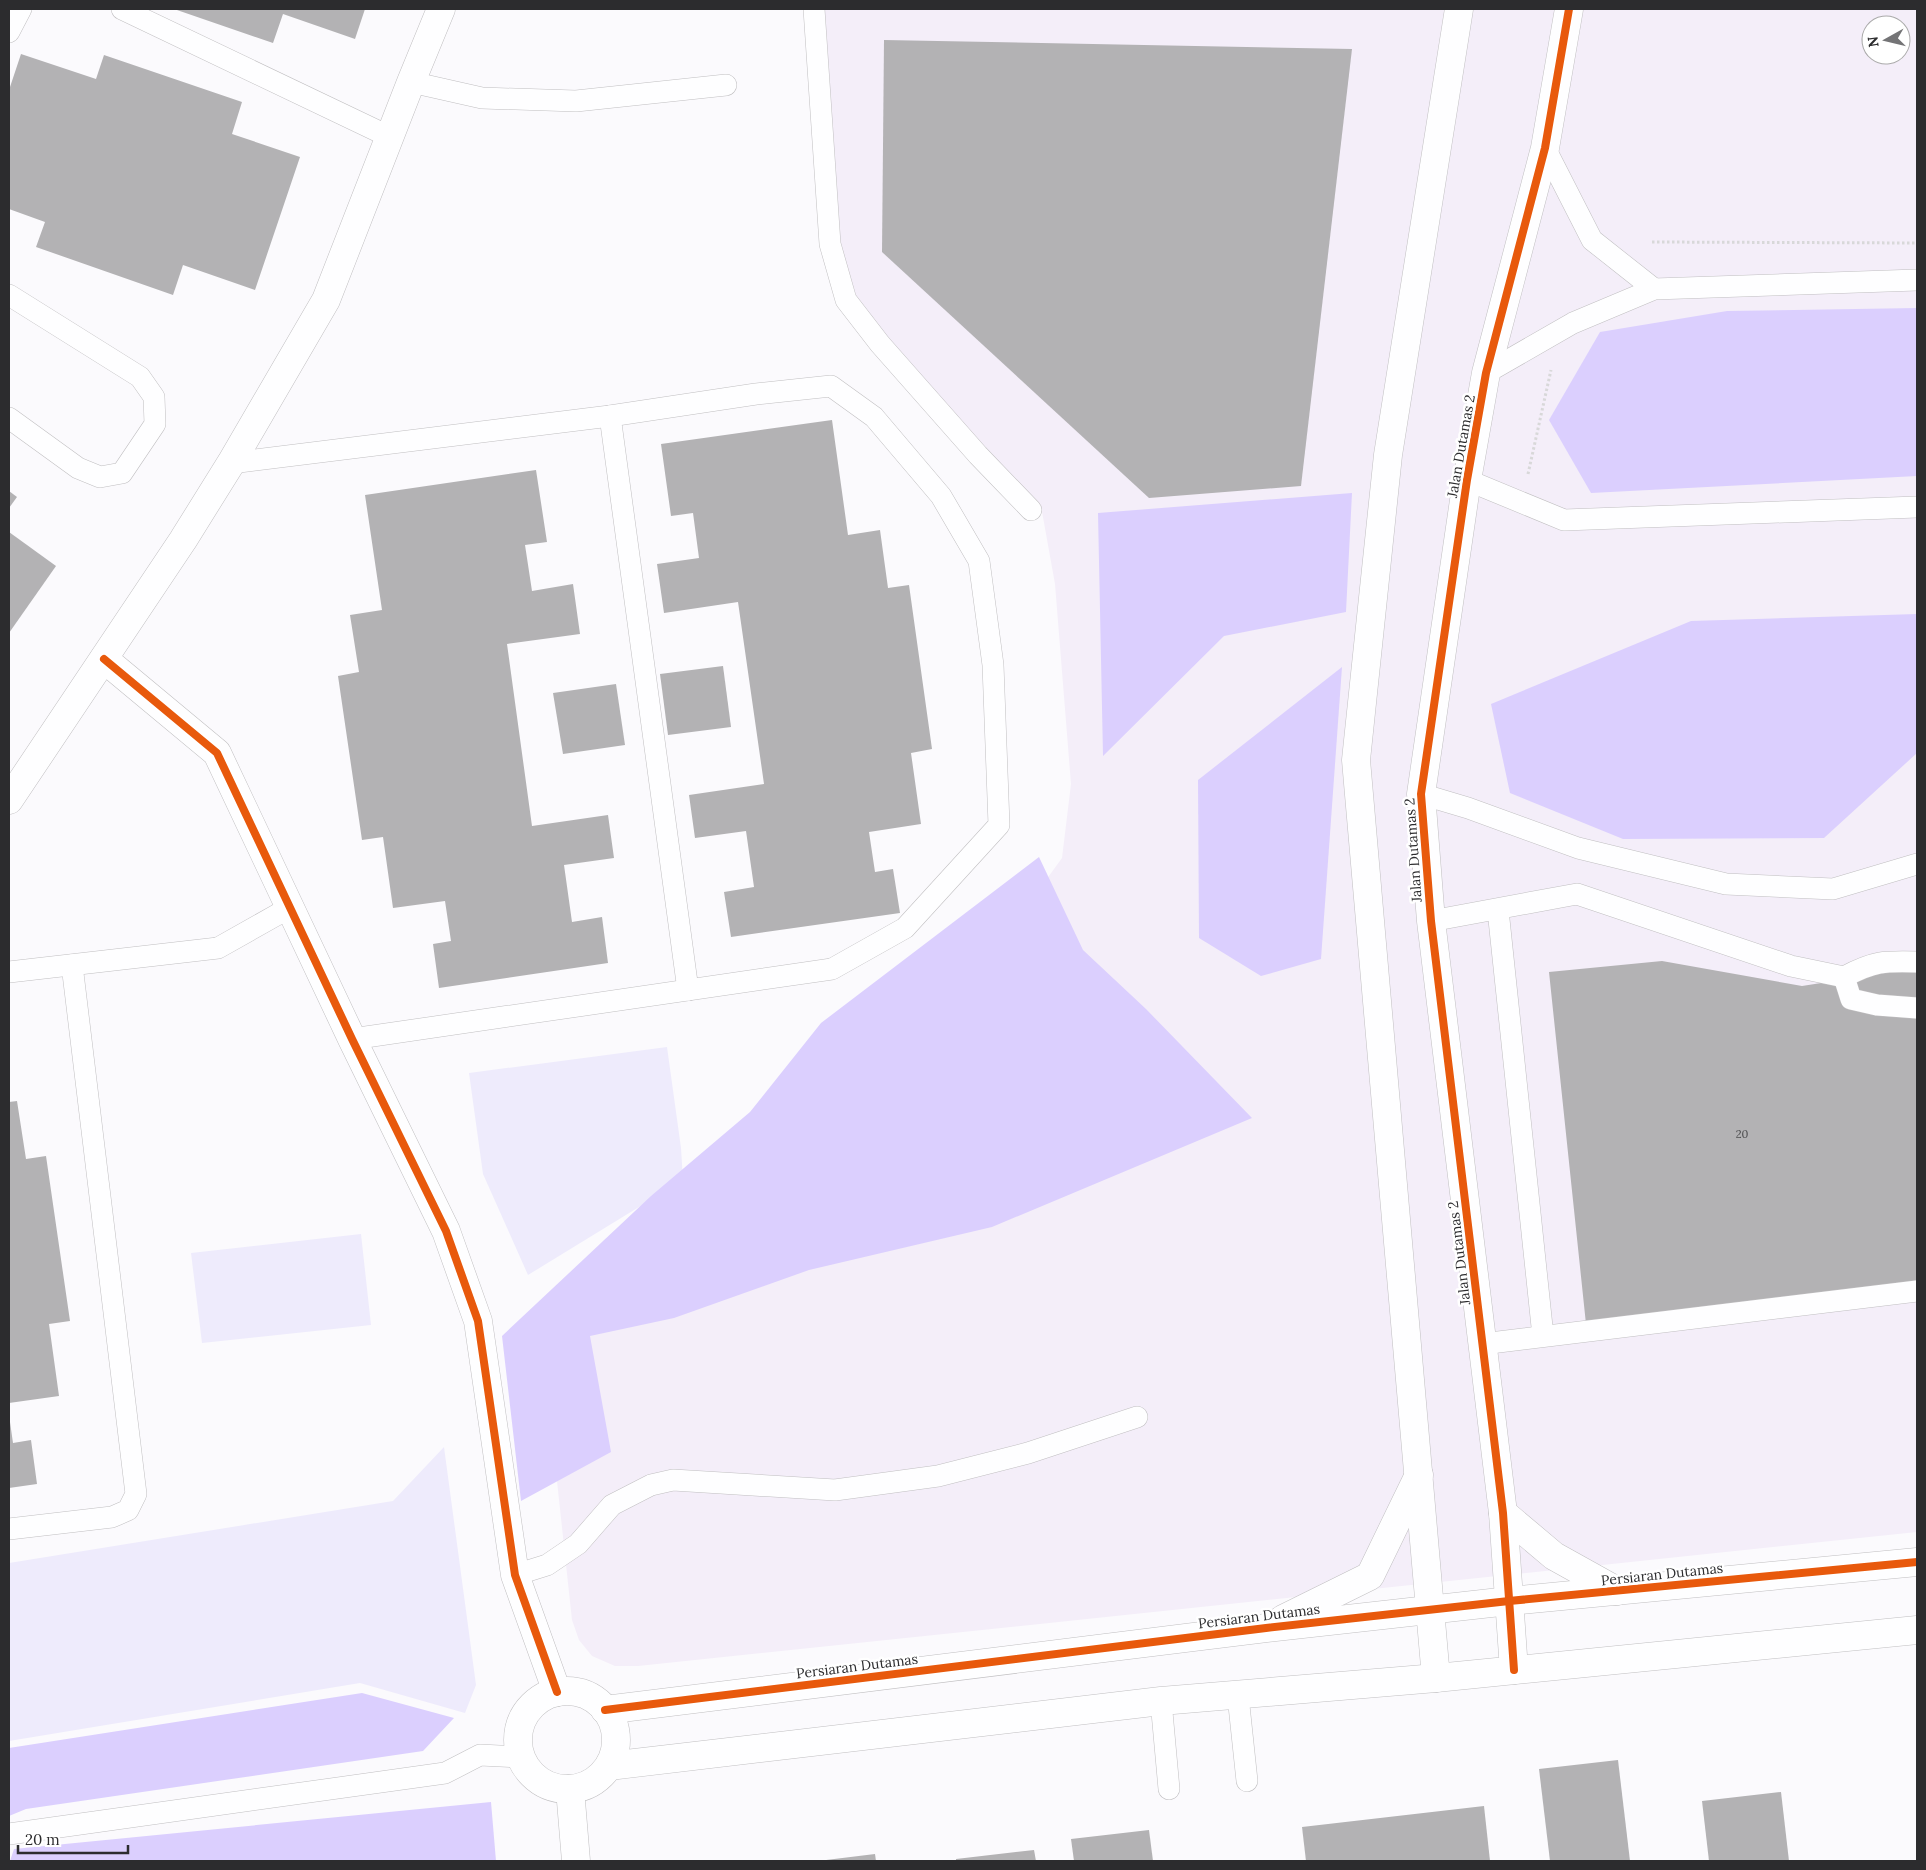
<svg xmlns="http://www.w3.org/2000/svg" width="1926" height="1870" font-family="Lora,serif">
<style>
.commercial{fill:#f4eef9;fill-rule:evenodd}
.green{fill:#eeebfc}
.forest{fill:#dbcffe}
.building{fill:#b3b2b4}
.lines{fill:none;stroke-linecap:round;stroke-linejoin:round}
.service-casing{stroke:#c0bfc1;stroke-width:22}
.minor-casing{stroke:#c0bfc1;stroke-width:29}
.tertiary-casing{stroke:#c0bfc1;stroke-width:29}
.path{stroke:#d8d8d9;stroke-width:3;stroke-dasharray:2.5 2.5;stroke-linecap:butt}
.service{stroke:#fefeff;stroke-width:21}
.minor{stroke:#fefeff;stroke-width:28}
.tertiary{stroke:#fefeff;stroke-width:28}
.cycleway-casing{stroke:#fff;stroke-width:11}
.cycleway{stroke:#e8590c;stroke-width:8}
.labels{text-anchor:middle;stroke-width:5;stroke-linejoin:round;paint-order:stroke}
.number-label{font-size:11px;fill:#4e4e50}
.street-label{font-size:14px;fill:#2c2c2e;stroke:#fff}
</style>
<rect width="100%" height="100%" fill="#fbfafd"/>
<path class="commercial" d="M812,9H1917V1532L638,1666H615L592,1656L579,1640L572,1620L545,1370L551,1299L604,1240L1022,913L1062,858L1071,784L1055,584L1041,506L987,451L890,341L856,296L839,240ZM1871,25H1901V55H1871Z"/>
<g class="green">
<path d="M667,1047L681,1148L683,1180L528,1275L483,1174L469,1073Z"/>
<path d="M361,1234L371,1325L202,1343L191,1253Z"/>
<path d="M444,1447L476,1685L465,1713L360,1683L9,1741V1563L393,1501Z"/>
</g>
<g class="forest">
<path d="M1917,308V476L1591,493L1549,420L1600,332L1727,311Z"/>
<path d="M1352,493L1346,612L1224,636L1103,756L1098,513Z"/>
<path d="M1917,614V753L1824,838L1623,839L1510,793L1491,704L1691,621Z"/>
<path d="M1342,667L1321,959L1261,976L1199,938L1198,780Z"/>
<path d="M1039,857L1083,950L1146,1009L1252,1118L992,1227L809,1270L674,1318L590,1336L611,1452L521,1501L502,1336L651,1196L750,1112L821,1023Z"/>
<path d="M362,1693L454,1718L423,1751L26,1809L9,1816V1748Z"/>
<path d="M491,1802L496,1861H10L14,1849Z"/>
</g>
<g class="building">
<path d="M174,9H365L355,39L283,14L273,43Z"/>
<path d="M884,40L1352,49L1301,486L1149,498L882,252Z"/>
<path d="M21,54L96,79L104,55L242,102L232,134L300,157L255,290L183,265L173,295L36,247L45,222L9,209V90Z"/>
<path d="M832,420L848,535L880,530L888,588L909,585L932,749L911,753L921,824L869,832L875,872L893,869L900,913L731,937L724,892L754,887L746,831L695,838L689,795L764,784L738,602L664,613L657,564L699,558L693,513L671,516L661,444Z"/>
<path d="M536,470L547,542L525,545L532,591L573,584L580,634L507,644L532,826L608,815L614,858L564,865L572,922L602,917L608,963L439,988L433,944L451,941L445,901L393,908L383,837L362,840L338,676L359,672L350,615L382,610L365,495Z"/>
<path d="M9,491L17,497L9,508Z"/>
<path d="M9,532L56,566L9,633Z"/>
<path d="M723,666L731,727L668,735L660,674Z"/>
<path d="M616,684L625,745L563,754L553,693Z"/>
<path d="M1662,961L1802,986L1917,968V1283L1586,1324L1549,972Z"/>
<path d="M17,1101L26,1159L46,1156L70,1321L49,1324L59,1396L9,1403V1102Z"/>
<path d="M10,1422L13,1443L31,1440L37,1484L9,1488Z"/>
<path d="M1618,1760L1630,1861H1550L1539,1769Z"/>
<path d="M1781,1792L1789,1861H1709L1702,1801Z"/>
<path d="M1484,1806L1490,1861H1306L1302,1827Z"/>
<path d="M1149,1830L1153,1861H1074L1071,1839Z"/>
<path d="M1034,1850L1036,1861H956V1859Z"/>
<path d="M875,1854L876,1861H826V1860Z"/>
</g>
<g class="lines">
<g class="service-casing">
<g id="service">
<path d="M122,9L390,137"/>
<path d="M814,9L830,244L846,300L880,344L978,455L1031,510"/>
<path d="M9,32L21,9"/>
<path d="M411,82L482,98L576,101L726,85"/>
<path d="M1545,148L1592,240L1654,289"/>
<path d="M9,295L140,377L154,397L155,424L122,473L100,477L78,468L9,418"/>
<path d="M1486,373L1573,323L1654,289L1917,280"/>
<path d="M610,416L688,990"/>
<path d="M231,463L610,416L756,394L831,386L874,417L941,496L979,561L993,665L999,825L905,928L832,969L352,1039"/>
<path d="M1467,480L1564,520L1917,507"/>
<path d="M1421,794L1468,808L1578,848L1726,884L1833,889L1917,864"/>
<path d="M1498,910L1543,1336"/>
<path d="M1431,921L1577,894L1791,966L1844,977C1874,961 1884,961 1917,962"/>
<path d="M9,972L218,948L289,908"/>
<path d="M1844,977L1851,999L1877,1005L1917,1008"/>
<path d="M1482,1344L1917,1291"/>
<path d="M9,1529L112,1517L128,1510L136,1494L72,965"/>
<path d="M515,1575L547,1565L578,1544L612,1505L651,1485L673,1480L835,1490L938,1476L1028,1453L1137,1417"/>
<path d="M1238,1696L1247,1781"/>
<path d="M1161,1701L1169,1789"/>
<path d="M9,1834L445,1773L480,1755L520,1757"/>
</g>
</g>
<g class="minor-casing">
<g id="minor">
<path d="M104,659L217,753L352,1039L446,1231L478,1321L515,1575L557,1692"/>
<path d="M9,800L183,540L231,463L326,300L411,82L441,9"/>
</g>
</g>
<g class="tertiary-casing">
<g id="tertiary">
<path d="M1503,1513L1554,1556L1617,1591"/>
<path d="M1283,1619L1370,1576L1419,1475"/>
<path d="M1514,1670L1503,1513L1431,921L1421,794L1467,480L1486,373L1545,148L1569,9"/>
<path d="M1436,1678L1356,760L1388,455L1459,9"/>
<circle cx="567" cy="1740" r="49"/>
<path d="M605,1710L1266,1628L1509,1601L1917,1562"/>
<path d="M609,1766L1161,1701L1436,1678L1917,1630"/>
<path d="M570,1789L576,1861"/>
</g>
</g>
<g class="path">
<path d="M1652,242L1917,243"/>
<path d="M1528,474L1551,370"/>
</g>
<use href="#service" class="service"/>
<use href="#minor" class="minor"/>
<use href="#tertiary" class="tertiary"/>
<g class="cycleway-casing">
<g id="cycleway">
<path d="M104,659L217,753L352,1039L446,1231L478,1321L515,1575L557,1692"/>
<path d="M1514,1670L1503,1513L1431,921L1421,794L1467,480L1486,373L1545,148L1569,9"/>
<path d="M605,1710L1266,1628L1509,1601L1917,1562"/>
</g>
</g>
<use href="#cycleway" class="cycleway"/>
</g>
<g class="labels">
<g class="number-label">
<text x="1742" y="1138">20</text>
</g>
<g class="street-label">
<text transform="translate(1461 446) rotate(-80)" y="5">Jalan Dutamas 2</text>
<text transform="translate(1413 850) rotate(-94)" y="5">Jalan Dutamas 2</text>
<text transform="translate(1459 1253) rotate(-97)" y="5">Jalan Dutamas 2</text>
<text transform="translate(1662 1574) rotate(-6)" y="5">Persiaran Dutamas</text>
<text transform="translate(1259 1616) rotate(-7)" y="5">Persiaran Dutamas</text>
<text transform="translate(857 1666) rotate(-7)" y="5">Persiaran Dutamas</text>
</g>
</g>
<rect width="1926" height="1870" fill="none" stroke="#2c2c2e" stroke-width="20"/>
<g transform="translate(1886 40) rotate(262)"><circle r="24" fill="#ffffff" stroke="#ababab"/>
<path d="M0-4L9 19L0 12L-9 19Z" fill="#747476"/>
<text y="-8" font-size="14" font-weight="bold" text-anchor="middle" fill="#2c2c2e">N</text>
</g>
<path d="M18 1845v8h110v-8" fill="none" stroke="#2c2c2e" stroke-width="2.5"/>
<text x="25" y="1845" font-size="15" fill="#2c2c2e" stroke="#ffffff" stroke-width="4" paint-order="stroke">20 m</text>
</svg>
